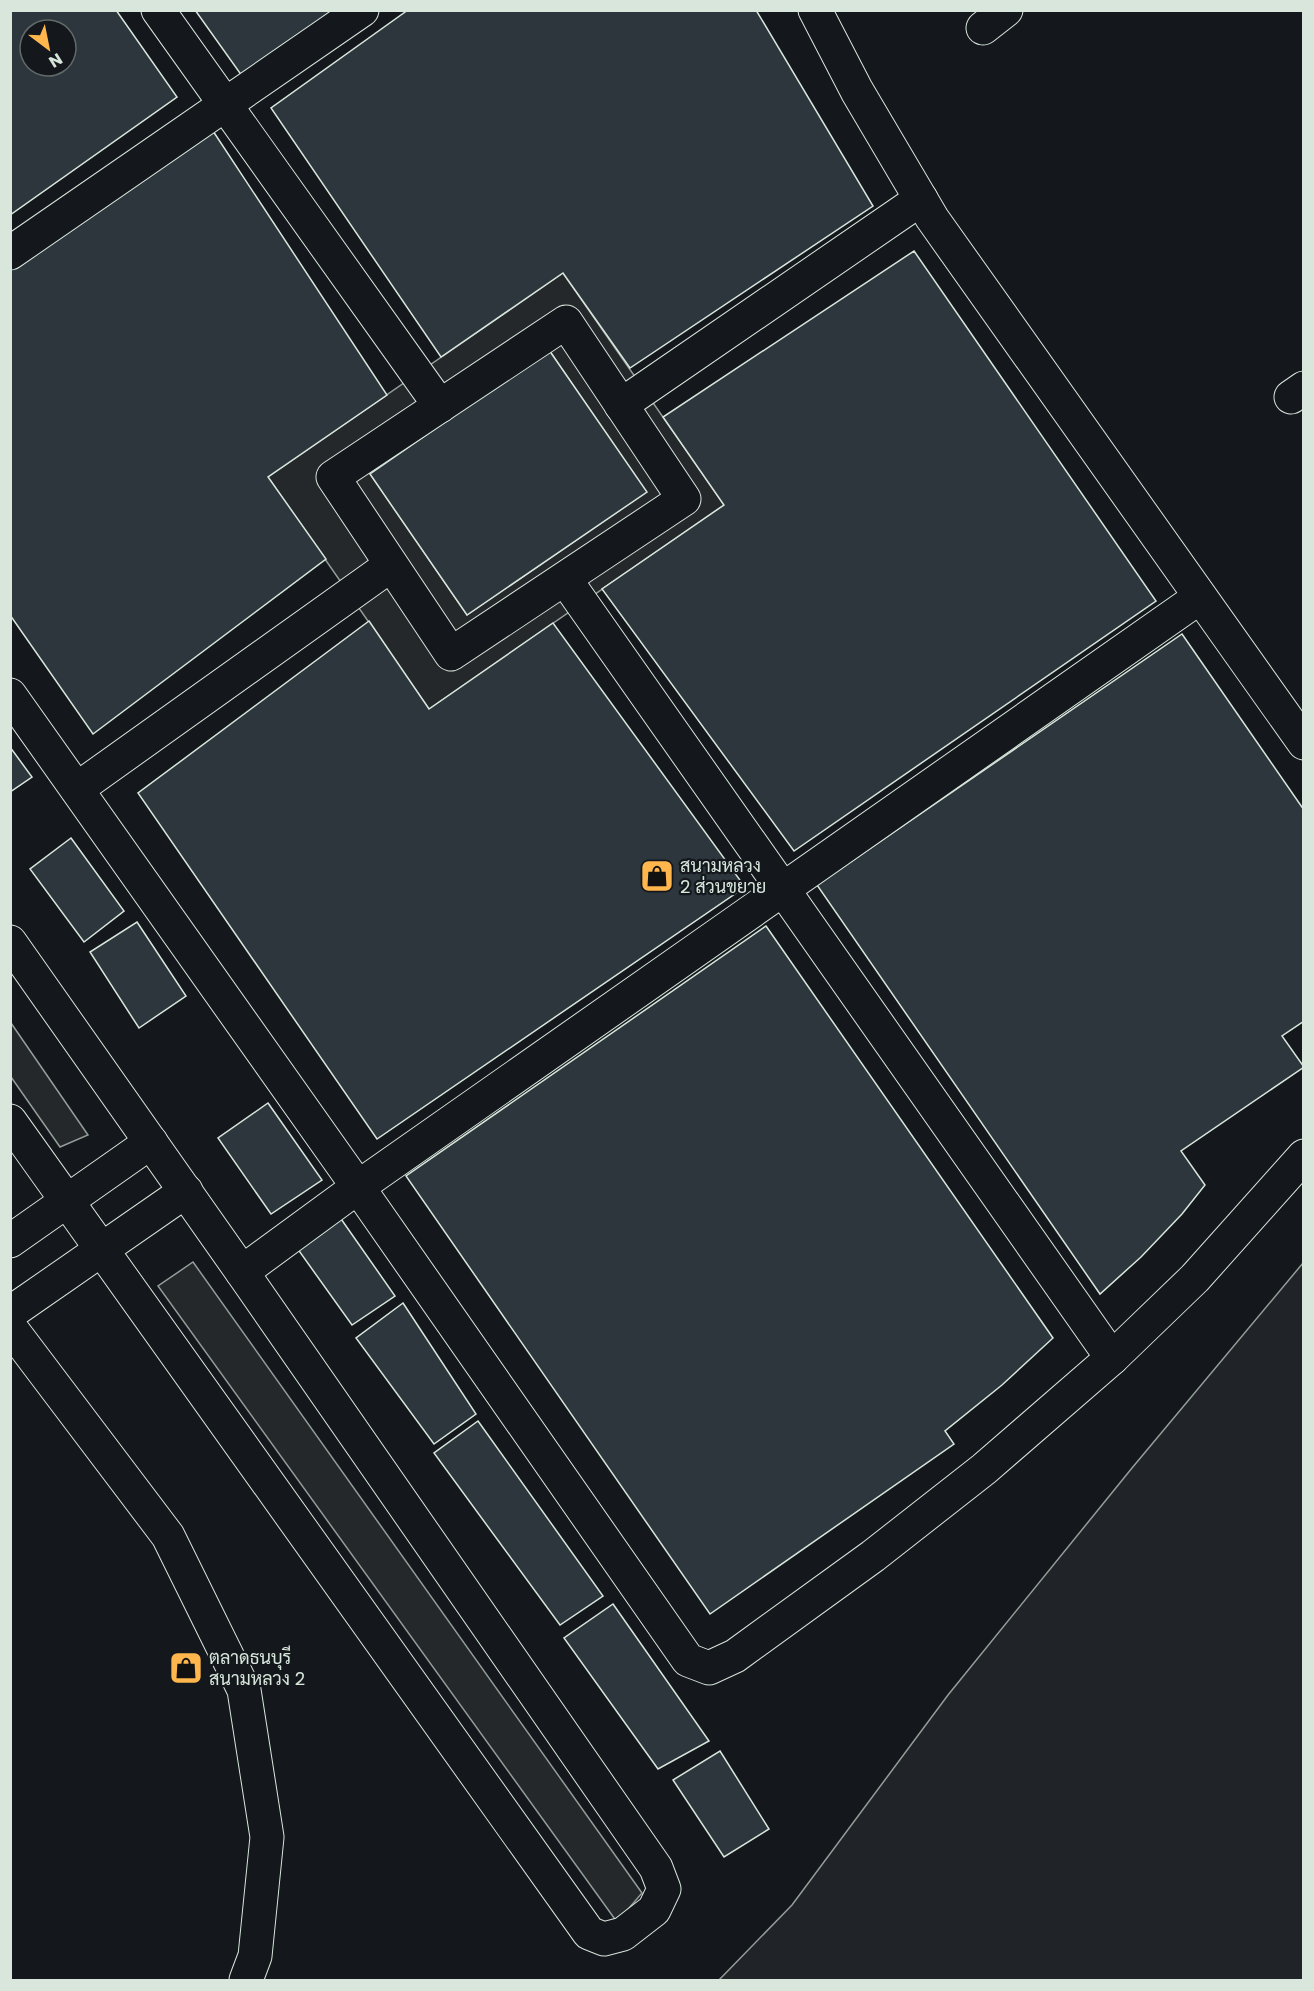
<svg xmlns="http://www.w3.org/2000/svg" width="1314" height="1991" font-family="Poppins,Sarabun,sans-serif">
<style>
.green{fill:#202428;stroke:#939e99;stroke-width:1.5}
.parking{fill:#24282b;stroke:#939e99;stroke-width:1.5;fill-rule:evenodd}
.building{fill:#2c363c;stroke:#d8e6dc;stroke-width:1.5;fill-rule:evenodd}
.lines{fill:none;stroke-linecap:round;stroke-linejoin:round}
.minor-casing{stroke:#d8e6dc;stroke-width:35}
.minor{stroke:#14181c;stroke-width:33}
.labels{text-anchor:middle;stroke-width:4.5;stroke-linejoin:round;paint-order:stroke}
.poi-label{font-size:18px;fill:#d8e6dc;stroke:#14181c;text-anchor:start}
</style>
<rect width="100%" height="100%" fill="#14181c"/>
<path class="green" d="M1303,1263V1980H719L792,1905L948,1695L1132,1468Z"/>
<g class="parking">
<path d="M563,273L724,505L429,709L268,477ZM549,350L646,492L467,615L370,474Z"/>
<path d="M11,1023L88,1135L60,1147L11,1077Z"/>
<path d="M193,1262L642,1893L617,1922L158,1286Z"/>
</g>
<g class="building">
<path d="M10,10H116L177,97L10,215ZM30,30H66V66H30Z"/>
<path d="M195,10H333L242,76Z"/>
<path d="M408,10H756L873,206L630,368L563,273L441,357L271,108Z"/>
<path d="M213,131L387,395L268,477L326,559L93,734L10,615V271Z"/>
<path d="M914,251L1156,601L794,851L602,589L724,505L663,417Z"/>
<path d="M549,350L647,492L467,615L370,474Z"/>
<path d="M369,621L429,709L553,623L745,887L377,1139L138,793Z"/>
<path d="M1182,634L1304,810V1021L1282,1036L1304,1067L1181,1151L1205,1185L1182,1214L1141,1257L1100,1294L817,885Z"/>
<path d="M10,747L32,777L10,792Z"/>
<path d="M71,838L124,911L84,942L30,869Z"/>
<path d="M137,922L186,996L139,1028L90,952Z"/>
<path d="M766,926L1053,1338L1002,1385L945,1431L954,1444L710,1614L406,1176Z"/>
<path d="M268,1103L322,1180L271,1214L218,1138Z"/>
<path d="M339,1216L395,1296L352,1325L297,1248Z"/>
<path d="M403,1303L476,1414L434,1444L356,1338Z"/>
<path d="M478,1421L603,1596L560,1625L434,1453Z"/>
<path d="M613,1604L709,1741L658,1769L564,1638Z"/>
<path d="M720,1751L769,1829L724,1857L673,1780Z"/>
</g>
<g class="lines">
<g class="minor-casing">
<g id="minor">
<path d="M158,10L440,406"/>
<path d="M815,10L857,91L932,218L1304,743"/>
<path d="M983,28L1006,10"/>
<path d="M10,253L362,10"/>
<path d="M566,322L684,499L451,654L333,477Z"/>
<path d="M1291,397L1304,388"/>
<path d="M621,405L921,199"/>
<path d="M565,579L1112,1358"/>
<path d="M10,695L358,1187L688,1660L709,1668L735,1656L873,1556L984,1469L1112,1358L1195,1278L1304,1156"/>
<path d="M77,789L391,565"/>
<path d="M10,942L242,1272L656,1868L664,1889L654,1910L623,1934L604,1939L589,1933L10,1121"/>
<path d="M10,1241L151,1142"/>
<path d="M242,1272L358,1187L1200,597"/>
<path d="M10,1313L186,1191"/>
<path d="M10,1327L168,1536L244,1690L267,1837L255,1956L246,1980"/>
</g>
</g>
<use href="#minor" class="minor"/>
</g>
<defs>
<g id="shop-square" transform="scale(1.725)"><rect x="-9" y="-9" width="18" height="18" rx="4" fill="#ffb74d" stroke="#14181c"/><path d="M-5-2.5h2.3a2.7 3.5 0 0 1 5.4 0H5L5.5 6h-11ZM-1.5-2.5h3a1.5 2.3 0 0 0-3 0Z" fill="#111"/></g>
</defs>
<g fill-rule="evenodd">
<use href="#shop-square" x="657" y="876"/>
<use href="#shop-square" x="186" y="1668"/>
</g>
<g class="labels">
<g class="poi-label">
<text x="680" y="872">สนามหลวง<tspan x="680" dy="21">2 ส่วนขยาย</tspan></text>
<text x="209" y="1664">ตลาดธนบุรี<tspan x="209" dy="21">สนามหลวง 2</tspan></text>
</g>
</g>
<rect width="1314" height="1991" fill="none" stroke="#d8e6dc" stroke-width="24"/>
<g transform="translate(48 48) rotate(148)"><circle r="28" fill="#14181c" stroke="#626a69" stroke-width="1.5"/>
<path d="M0-4.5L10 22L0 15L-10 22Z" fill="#ffb74d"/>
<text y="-9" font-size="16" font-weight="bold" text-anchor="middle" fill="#d8e6dc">N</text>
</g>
</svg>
